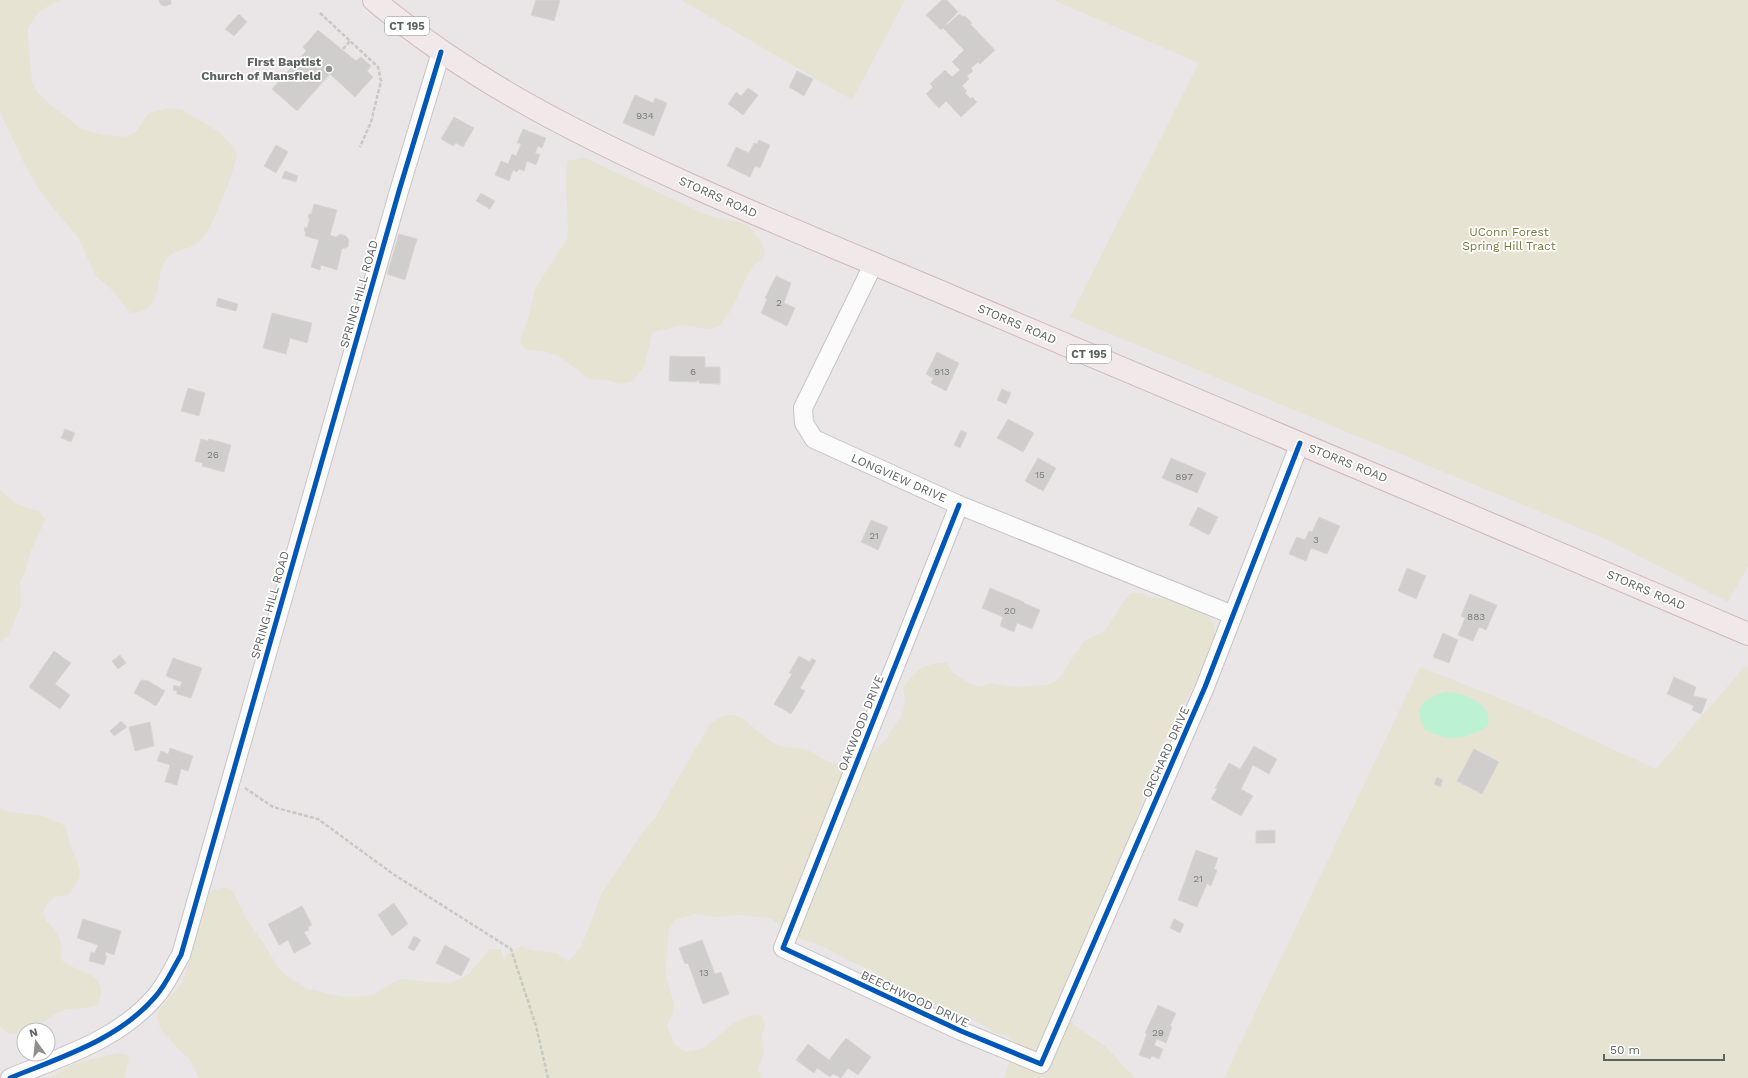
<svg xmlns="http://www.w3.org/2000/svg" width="1748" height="1078" font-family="'Work Sans',sans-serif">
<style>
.green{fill:#e6e3d2}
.water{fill:#bdf1d3}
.building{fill:#d0cdcd;stroke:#d9d4d6}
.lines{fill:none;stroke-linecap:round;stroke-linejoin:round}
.street-casing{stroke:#c6c4c4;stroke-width:20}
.primary-casing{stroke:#d0b6bd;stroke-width:24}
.path{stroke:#c7c9c5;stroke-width:2.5;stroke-dasharray:4 2;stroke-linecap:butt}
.street{stroke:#fcfbfb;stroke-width:18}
.primary{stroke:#f1e8e9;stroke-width:22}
.cycleway-casing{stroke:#fff;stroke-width:8}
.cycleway{stroke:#0057b8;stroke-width:5}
.poi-dot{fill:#8e908e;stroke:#fff;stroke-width:1.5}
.labels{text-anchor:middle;stroke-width:3.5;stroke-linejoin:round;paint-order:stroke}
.number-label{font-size:10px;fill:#7a7e7c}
.shield{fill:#fff;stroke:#8d918f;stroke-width:1}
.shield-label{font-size:11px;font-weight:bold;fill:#5c625f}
.poi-label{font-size:12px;font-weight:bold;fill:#5c625f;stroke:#fff;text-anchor:end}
.street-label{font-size:12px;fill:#5c625f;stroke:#fff}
.park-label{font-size:12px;fill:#777a3b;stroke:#fff}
</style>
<rect width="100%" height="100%" fill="#eae5e6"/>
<g class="green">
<path d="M0,0H60L41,10L34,18L28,28V39L32,82L37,92L53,107L80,128L101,135L126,137L136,132L149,113L170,108L182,110L222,134L237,153C235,170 211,234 197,244C189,249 173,250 167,258C153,277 166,312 131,313L111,289L95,275L78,237L44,197L27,169L0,112Z"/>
<path d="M681,0H905L852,100Z"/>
<path d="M1053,0H1748V566L1728,602L1608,540L1070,317L1199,63Z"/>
<path d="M585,158L707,215L748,225L762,243L765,253L763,258L754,265L748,274L730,312L719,326L709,329L683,325L656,331L652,334L644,367L632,381L621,384L606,380L589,379L558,356L548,352L526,349L522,346L520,341L529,316L535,289L567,239L568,229L566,174L568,161Z"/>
<path d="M0,489C12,504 21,506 39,511L45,520L31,550L25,572L20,582L21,605L9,635L0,642Z"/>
<path d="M1131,593H1142L1152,598L1174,600L1205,615L1214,622C1216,634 1215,643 1211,654L1164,740L1156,759L1132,833L1056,1005L1069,1016L1074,1025L1105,1046L1135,1078H1004L1015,1045L1009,1036L993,1032L985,1026L959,1013L917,999L888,983L871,970L847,960L827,948L797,937L770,918L738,915L717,917L696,914L675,920L669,929L665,973L674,1004L672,1015L667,1025L675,1045L686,1052C691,1050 697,1050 702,1048C721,1039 737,1010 762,1016L765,1027L761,1037L764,1053L758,1069L761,1078H199L189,1058L181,1052L160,1028L157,1017L161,1007L183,982L189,961L193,928L206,897L214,890L225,887L233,891L246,919L266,947L279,969L287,976L307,989L340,996L352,997L374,995L393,982L403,979L448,984L468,975L490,949H501L504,960L507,954L522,946L533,951L556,953L568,962L582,945L602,893L641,835L655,818L709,726C738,699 749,728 772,742C783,749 796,747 807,750C815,753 822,759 829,762C854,771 877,753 890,733C900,717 909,709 903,689C913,672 927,661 947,663L952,672L970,684L981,687L991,683L1014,687L1048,685L1058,680L1084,641L1105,631L1124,601Z"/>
<path d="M1745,666L1748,667V1078H1224L1420,667L1523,708L1656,769Z"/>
<path d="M0,808L9,812L43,816L65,826C67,832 68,840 71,847C79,868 87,874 68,895C54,896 50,898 43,911L46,921L54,929L60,939L62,961C81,974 111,974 98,1004L88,1008L67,1009L57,1013L31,1030L9,1034L0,1026Z"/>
<path d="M118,1053L129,1056L125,1078H49L76,1063Z"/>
</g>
<path class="water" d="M1445,692C1463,692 1493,703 1488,726C1464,740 1451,742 1425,730C1413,706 1421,700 1445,692Z"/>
<g class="building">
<path d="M159,0H171V4L165,6L161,5Z"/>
<path d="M536,0H560L554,21L531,15Z"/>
<path d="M942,0H947L958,12L946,24L947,25L959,14L963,17L965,16L972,23L970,24L995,50L980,64L978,62L971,68L973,71L967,76L969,79L962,86L967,91L965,93L971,99L972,97L977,102L961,117L946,101L939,108L926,94L933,87L930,84L945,70L952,77L960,70L952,62L964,50L943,28L941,30L926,15Z"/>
<path d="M239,14L247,22L234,36L225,29Z"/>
<path d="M318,30L356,61L361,57L371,66L367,71L373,77L355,97L330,74L297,111L272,89L306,51L303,47Z"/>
<path d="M797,71L813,79L804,96L789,87Z"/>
<path d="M748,88L758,95L743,115L728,104L736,92L741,96Z"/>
<path d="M635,95L653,103L655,98L667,103L654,136L623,123Z"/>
<path d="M454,117L474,128L463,147L456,143L453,146L441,139Z"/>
<path d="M523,129L546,138L542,148L538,146L535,153L540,155L536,165L527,161L524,171L519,169L517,172L513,170L509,181L495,175L501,161L508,164L512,154L516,156L521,144L517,143Z"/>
<path d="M759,140L770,145L760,168L755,166L750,177L727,166L736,147L749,153L754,143L757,144Z"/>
<path d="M276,145L288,152L276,173L264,166Z"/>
<path d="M285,171L298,176L296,182L282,178Z"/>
<path d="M481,193L495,201L490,209L476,201Z"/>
<path d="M314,204L337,210L330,235L336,237L340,234L346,236L349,240L348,247L342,249L337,270L321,265L320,270L311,267L319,240L305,236L306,232L304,231L305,227L307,228L310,218H308L309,214H311Z"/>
<path d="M399,234L417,239L405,280L387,274Z"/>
<path d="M776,276L791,283L784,303L795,308L787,326L761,313L767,299L765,298Z"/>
<path d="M218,298L238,304L236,311L216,306Z"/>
<path d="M272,313L312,323L307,343L290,338L286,354L263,348Z"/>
<path d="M937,352L959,363L946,391L931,383L933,378L926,374Z"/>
<path d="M670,356L705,357V367H720V384L699,383V380L695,382L669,381Z"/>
<path d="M188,388L205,393L199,416L181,411Z"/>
<path d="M1002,389L1011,393L1006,404L997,400Z"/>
<path d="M1008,419L1034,433L1023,452L997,438Z"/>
<path d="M65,429L75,433L71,442L61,438Z"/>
<path d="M961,430L967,433L960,448L954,445Z"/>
<path d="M201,439L208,441L209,439L231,445L224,472L202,466L203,463L195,461Z"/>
<path d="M1038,458L1056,468L1043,491L1025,481Z"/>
<path d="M1171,458L1206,473L1197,493L1162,478Z"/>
<path d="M1198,507L1218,517L1209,535L1189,525Z"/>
<path d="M1319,517L1340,526L1327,554L1311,548L1306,561L1289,554L1296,538L1297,537L1305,540L1309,531L1312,532Z"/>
<path d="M871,520L888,527L878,550L861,542Z"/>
<path d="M1407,568L1426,576L1416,599L1398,591Z"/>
<path d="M990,588L1024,602V603L1040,610L1032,629L1017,623L1014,632L1000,626L1003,617L982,608Z"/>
<path d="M1470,594L1497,605L1486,630L1479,627L1473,641L1458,635L1465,618L1461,616Z"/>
<path d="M1443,633L1458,640L1449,663L1433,657Z"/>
<path d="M54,651L71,663L55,684L70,695L60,709L29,687Z"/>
<path d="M120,655L126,663L118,669L112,661Z"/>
<path d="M799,656L810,662L812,658L816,661L800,688L805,691L791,714L774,704L792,674L789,673Z"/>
<path d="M173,658L202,668L191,698L177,694V691L173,690L174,685L180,687L182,682L166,676Z"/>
<path d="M1674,677L1696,687L1693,696L1707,699L1701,714L1692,710L1694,706L1667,694Z"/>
<path d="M141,680L148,681L165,691L156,706L134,693Z"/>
<path d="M121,721L127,727L114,736L110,731Z"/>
<path d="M150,722L154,746L135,751L129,727Z"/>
<path d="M1254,746L1277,759L1269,774L1253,765L1241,789L1253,796L1241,816L1211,799L1217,789L1215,788L1229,763L1240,769Z"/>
<path d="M170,748L193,756L188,771L181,769L177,785L165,782L170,765L157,761L161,751L168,754Z"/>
<path d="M1474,749L1499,762L1482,794L1457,781Z"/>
<path d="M1437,777L1443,780L1440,787L1434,784Z"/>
<path d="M1275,830V843H1256V831Z"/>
<path d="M1196,850L1218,858L1214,869L1217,870L1211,886L1207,884L1197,907L1178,900Z"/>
<path d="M394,903L408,924L392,936L378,915Z"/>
<path d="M302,906L312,925L308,927L309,930L304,932L311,944L294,953L288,940L279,945L268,924Z"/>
<path d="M83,919L121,931L114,955L106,952L105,955L107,956L104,965L89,961L91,952L95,953L98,945L77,938Z"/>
<path d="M1174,919L1184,924L1180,933L1170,928Z"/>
<path d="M414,936L421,940L414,951L408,948Z"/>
<path d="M702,940L715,974L721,972L729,994L703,1004L688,963L685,964L679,948Z"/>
<path d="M445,945L470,959L461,976L436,963Z"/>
<path d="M1158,1005L1176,1013L1170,1026L1172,1027L1166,1043L1157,1039L1154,1045L1163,1049L1159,1059L1152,1056L1150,1059L1139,1055L1147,1034L1145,1033Z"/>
<path d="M846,1038L871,1057L858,1075L848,1068L841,1078L833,1074L830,1077L817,1068L814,1073L796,1060L808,1044L829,1060Z"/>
</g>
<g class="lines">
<g class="street-casing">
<g id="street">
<path d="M874,263L803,408L804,423L814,439L959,505L1233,615"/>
<path d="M959,505L783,948L961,1031L1041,1064L1205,687L1300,443"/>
<path d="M10,1078C61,1057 118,1040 155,997C166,985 173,968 181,955L399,191L441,52"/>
</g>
</g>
<g class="primary-casing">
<path id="primary" d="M374,0C468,79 577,134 688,184C776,224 866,260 955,298C1220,409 1484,521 1748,634"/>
</g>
<g class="path">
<path d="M320,13L378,67L381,81L371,122L360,147"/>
<path d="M343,49L350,41"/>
<path d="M245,788L273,807L318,819L393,874L511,949L536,1026L548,1078"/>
</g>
<use href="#street" class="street"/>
<use href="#primary" class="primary"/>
<g class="cycleway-casing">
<g id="cycleway">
<path d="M959,505L783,948L961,1031L1041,1064L1205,687L1300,443"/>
<path d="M10,1078C61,1057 118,1040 155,997C166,985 173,968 181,955L399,191L441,52"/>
</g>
</g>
<use href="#cycleway" class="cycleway"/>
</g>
<circle class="poi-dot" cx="329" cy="69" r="4"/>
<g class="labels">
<g class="number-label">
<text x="645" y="119">934</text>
<text x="779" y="306">2</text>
<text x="693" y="375">6</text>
<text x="942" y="375">913</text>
<text x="213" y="458">26</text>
<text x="1040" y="478">15</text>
<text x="1184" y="480">897</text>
<text x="874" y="539">21</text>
<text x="1316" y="543">3</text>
<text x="1010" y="614">20</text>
<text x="1476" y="620">883</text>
<text x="1198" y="882">21</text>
<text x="704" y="976">13</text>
<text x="1158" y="1036">29</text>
</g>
<g class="shield">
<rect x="385" y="17" width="44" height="18" rx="3"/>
<rect x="1067" y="345" width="44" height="18" rx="3"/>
</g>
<g class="shield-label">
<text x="407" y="30">CT 195</text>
<text x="1089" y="358">CT 195</text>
</g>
<g class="poi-label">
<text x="321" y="66">First Baptist<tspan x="321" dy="14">Church of Mansfield</tspan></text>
</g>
<g class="street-label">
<text transform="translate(718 197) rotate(24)" y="4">STORRS ROAD</text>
<text transform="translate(359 294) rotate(-74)" y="4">SPRING HILL ROAD</text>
<text transform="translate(1017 324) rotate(23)" y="4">STORRS ROAD</text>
<text transform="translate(1348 463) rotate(22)" y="4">STORRS ROAD</text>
<text transform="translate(899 478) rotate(24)" y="4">LONGVIEW DRIVE</text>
<text transform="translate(1646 590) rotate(23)" y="4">STORRS ROAD</text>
<text transform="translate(270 605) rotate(-74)" y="4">SPRING HILL ROAD</text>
<text transform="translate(861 723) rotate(-68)" y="4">OAKWOOD DRIVE</text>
<text transform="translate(1166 752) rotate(-66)" y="4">ORCHARD DRIVE</text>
<text transform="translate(915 999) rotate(25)" y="4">BEECHWOOD DRIVE</text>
</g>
<g class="park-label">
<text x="1509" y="236">UConn Forest<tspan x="1509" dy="14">Spring Hill Tract</tspan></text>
</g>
</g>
<g transform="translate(36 1042) rotate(345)"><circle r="19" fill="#ffffff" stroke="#bec0bf"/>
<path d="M0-3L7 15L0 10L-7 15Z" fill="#8e908e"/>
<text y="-6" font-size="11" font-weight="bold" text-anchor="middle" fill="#5c625f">N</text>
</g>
<path d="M1604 1054v6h120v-6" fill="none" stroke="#5c625f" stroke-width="2"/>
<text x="1610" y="1054" font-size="12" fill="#5c625f" stroke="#ffffff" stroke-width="3" paint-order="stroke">50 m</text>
</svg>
